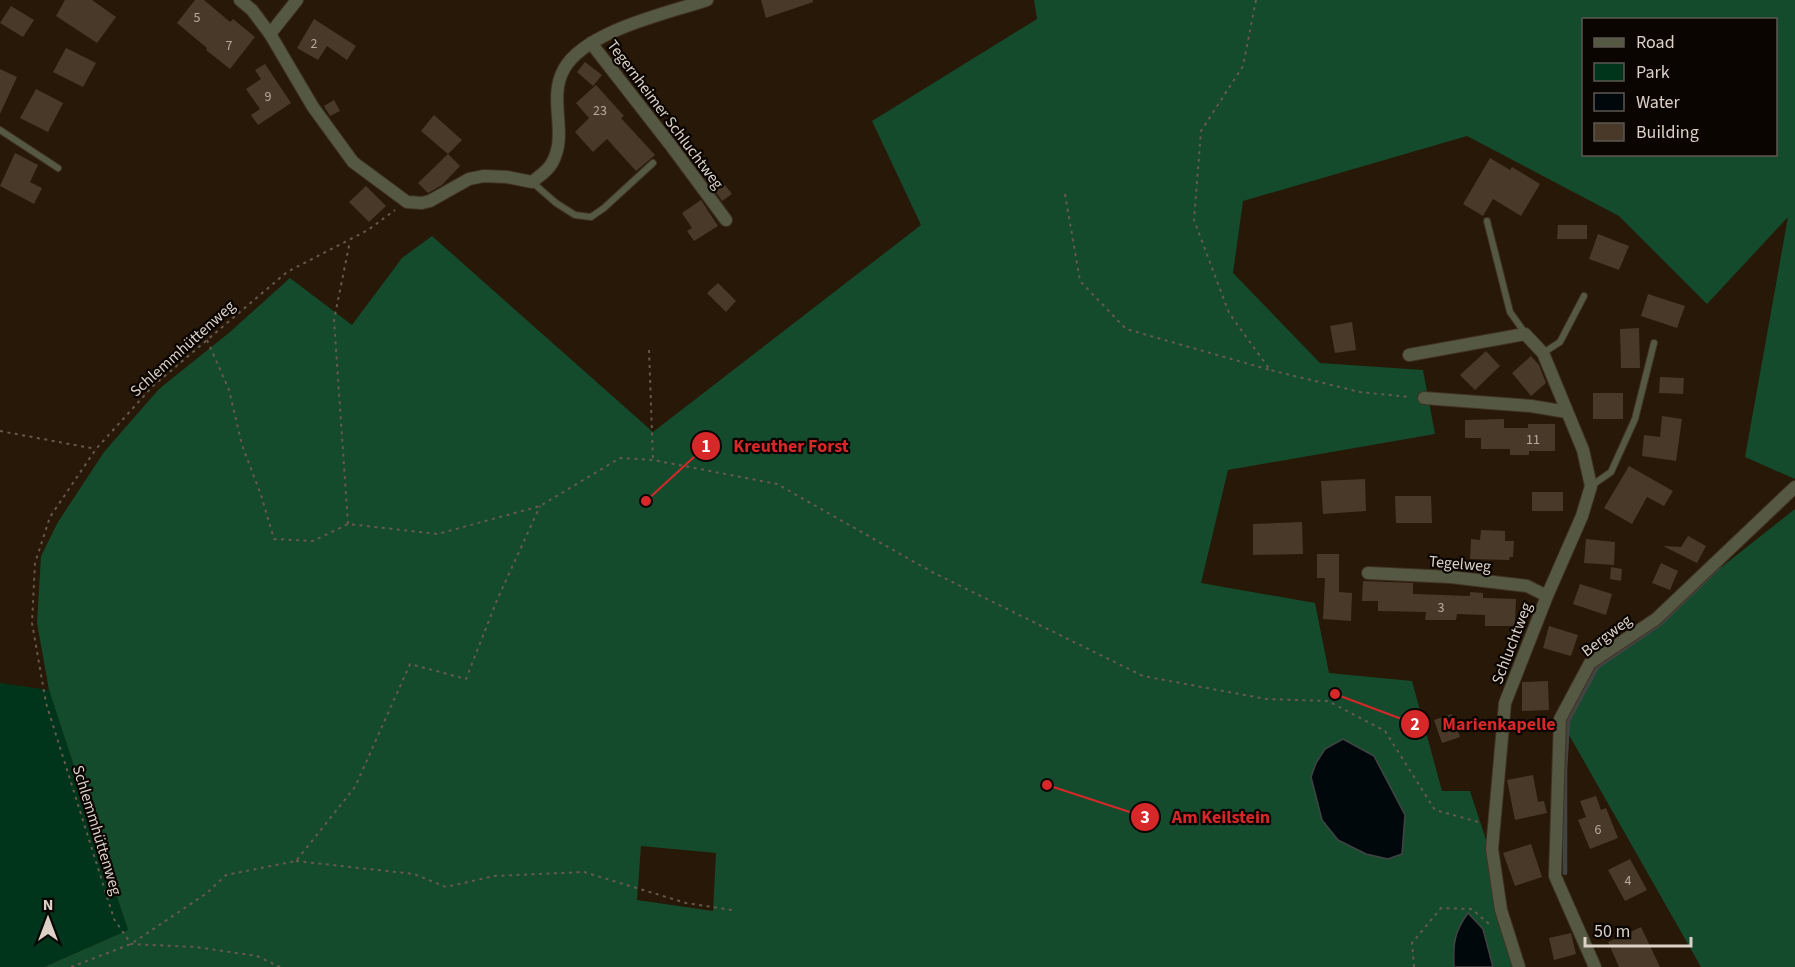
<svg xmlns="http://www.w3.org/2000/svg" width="1795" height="967" font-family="'Source Sans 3',sans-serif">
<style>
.green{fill:#00351b}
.forest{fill:#154b2d;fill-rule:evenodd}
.water{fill:#00080c;stroke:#424444;stroke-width:1.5}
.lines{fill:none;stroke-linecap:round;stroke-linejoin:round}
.stream{stroke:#424444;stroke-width:4.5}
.building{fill:#493928}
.service-casing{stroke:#403222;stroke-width:8}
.minor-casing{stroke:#403222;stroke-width:14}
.path{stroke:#67594b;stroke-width:2;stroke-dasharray:3 4.5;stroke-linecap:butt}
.service{stroke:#555842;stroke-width:6}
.minor{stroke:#555842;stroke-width:12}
.labels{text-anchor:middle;stroke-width:4.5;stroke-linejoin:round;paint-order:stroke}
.number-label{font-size:14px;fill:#b6ab9f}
.street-label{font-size:16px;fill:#dbd1c7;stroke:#0b0502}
.leader{fill:none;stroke:#d62828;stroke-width:2}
.callout-dot{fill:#d62828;stroke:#0b0502;stroke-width:2}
.mark-label{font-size:18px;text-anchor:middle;font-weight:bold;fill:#fff}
.callout-label{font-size:18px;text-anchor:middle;font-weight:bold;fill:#d62828;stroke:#0b0502;stroke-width:4.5;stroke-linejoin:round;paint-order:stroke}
</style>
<rect width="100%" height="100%" fill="#271807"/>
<path class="green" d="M0,683L49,690L128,930L44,967H0Z"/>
<g class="forest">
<path d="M1034,0H1795V479L1745,457L1788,217L1707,304L1619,216L1467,136L1243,201L1233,273L1320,363L1423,370L1435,434L1228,470L1201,583L1315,603L1329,673L1412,681L1442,791H1470L1489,849L1519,967H44L128,930L49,690L37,623L41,556L58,522L104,452L159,389L230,332L290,278L352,325L402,258L432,236L653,432L921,225L872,121L1037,19ZM1584,20H1776V154H1584ZM641,846L716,853L713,911L637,900Z"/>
<path d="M1795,509V967H1701L1560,719L1590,663L1656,619Z"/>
</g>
<g class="water">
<path d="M1343,739L1374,756L1405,815L1402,854L1388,859L1366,854L1338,840L1322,820L1311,777L1316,763L1325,749Z"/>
<path d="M1468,913L1483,929L1493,967H1454C1453,944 1454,932 1468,913Z"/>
</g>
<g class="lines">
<path class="stream" d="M1565,873V770L1568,721L1597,667L1660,624L1719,567"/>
</g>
<g class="building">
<path d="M65,0H92L116,17L97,43L56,16Z"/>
<path d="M195,0H204L230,22L233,19L255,37L230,69L206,50L207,48L177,23Z"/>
<path d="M761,0H813V2L766,18Z"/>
<path d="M11,6L34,20L23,37L0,23Z"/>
<path d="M314,19L356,46L347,60L327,46L318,60L297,48Z"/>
<path d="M66,48L96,63L83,87L53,72Z"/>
<path d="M585,62L602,75L593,86L577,72Z"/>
<path d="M265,64L291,103L258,125L251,115L260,109L246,89L261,79L255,70Z"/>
<path d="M0,69L17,77L0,114Z"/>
<path d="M596,85L624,116L621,118L655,155L636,171L607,139L593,152L575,132L589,118L576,103Z"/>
<path d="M36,89L63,103L48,132L20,118Z"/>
<path d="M334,100L340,111L330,116L324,106Z"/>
<path d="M434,115L462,140L448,154L421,131Z"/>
<path d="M15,153L38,165L30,182L42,188L34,204L0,186Z"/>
<path d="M448,154L460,166L442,185L428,193L418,183Z"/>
<path d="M1490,158L1510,170L1512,167L1540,184L1521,216L1493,199L1483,216L1463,204Z"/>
<path d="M725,185L732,194L722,201L715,191Z"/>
<path d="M366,186L386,206L369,222L349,202Z"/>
<path d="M701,200L718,226L694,241L687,231L692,228L682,213Z"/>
<path d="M1558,225H1587V239H1557Z"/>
<path d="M1598,234L1629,246L1619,270L1589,259Z"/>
<path d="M718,283L736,301L726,312L707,293Z"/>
<path d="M1648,294L1685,306L1677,328L1641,316Z"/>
<path d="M1352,322L1356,350L1335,353L1330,326Z"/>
<path d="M1639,328L1640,368H1621L1620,329Z"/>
<path d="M1486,351L1500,366L1475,390L1460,375Z"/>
<path d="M1531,356L1539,365L1546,383L1531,396L1512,373Z"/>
<path d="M1660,377L1684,378L1683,394L1659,393Z"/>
<rect x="1593" y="393" width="30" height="26"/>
<path d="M1662,416L1682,419L1676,461L1642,456L1644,435L1660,437Z"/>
<path d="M1504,419V428H1528V424H1555V451H1529V455H1510V449H1481V438H1465V420Z"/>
<path d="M1629,466L1673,491L1664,506L1647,497L1632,524L1604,508Z"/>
<path d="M1365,479L1366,511L1323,514L1321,481Z"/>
<rect x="1532" y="492" width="31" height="19"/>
<path d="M1395,496H1431L1432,523H1396Z"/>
<path d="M1302,522L1303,554L1253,555V524Z"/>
<path d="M1481,530L1505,531V541H1514L1513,557H1510L1509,560L1470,559L1471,539L1480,540Z"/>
<path d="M1688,536L1706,546L1697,563L1663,546L1681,547Z"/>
<path d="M1586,539L1615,542L1614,565L1584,563Z"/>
<path d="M1317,554H1339V592L1352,593L1351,621L1323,619L1325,578H1317Z"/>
<path d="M1661,563L1678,571L1670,590L1652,583Z"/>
<path d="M1611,567L1622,569L1621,581L1610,579Z"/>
<path d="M1363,581L1413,583V594L1470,596V592L1483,593V598L1516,599L1515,626H1485V615L1457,614L1456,620H1425L1426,612L1378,611V601H1362Z"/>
<path d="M1580,584L1612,594L1606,615L1573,604Z"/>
<path d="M1549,626L1578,635L1571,656L1543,648Z"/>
<path d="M1548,681L1549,710L1522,711V682Z"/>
<path d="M1452,714L1460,737L1442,743L1434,720Z"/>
<path d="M1533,775L1538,802L1544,801L1547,813L1515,820L1507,780Z"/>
<path d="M1596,796L1601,810L1606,808L1618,838L1590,849L1578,820L1586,817L1580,801Z"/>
<path d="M1531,844L1542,877L1515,886L1503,853Z"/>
<path d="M1630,859L1647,890L1625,901L1608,870Z"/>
<path d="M1641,927L1660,967H1619L1608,942Z"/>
<path d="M1571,933L1576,954L1554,960L1549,938Z"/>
</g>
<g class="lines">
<g class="service-casing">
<g id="service">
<path d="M0,130L58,168"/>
<path d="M532,182L556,203L575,215L591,217L604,208L653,163"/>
<path d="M1487,221L1510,312L1525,333"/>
<path d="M1543,353L1560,342L1584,296"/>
<path d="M1591,486L1611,472L1635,419L1654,343"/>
</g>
</g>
<g class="minor-casing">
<g id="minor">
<path d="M240,0L252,10L270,34L313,107L353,162L407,202L422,203L430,201L469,179L484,176L507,177L532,182C538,177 548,171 552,163C569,134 547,99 564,69C585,31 668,13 707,0"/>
<path d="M270,34L297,0"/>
<path d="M591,43L672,147L726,220"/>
<path d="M1409,355L1525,334L1543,353L1583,450L1591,486L1582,516L1547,596L1505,703L1492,849L1501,910L1519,967"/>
<path d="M1424,398L1531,406L1567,412"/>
<path d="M1368,573L1451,577L1527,586L1547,596"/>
<path d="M1595,967L1555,876L1560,719L1590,663L1656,619L1795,487"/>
</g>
</g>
<g class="path">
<path d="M1256,0L1243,66L1201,131L1194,220L1229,313L1270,370L1360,392L1410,397"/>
<path d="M1065,194L1080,281L1126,329L1270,370"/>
<path d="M207,340L229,390L242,445L261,495L274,539L313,541L348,524L438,534L540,506L620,458L653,460L777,484L932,572L1143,676L1266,699L1328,701L1385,731L1435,810L1482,823"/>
<path d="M649,350L653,460"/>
<path d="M0,431L96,449"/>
<path d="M348,524L334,320L350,241"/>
<path d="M296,861L414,874L446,887L494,876L584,872L686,903L732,910"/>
<path d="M71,967L131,944L207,893L226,875L296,861L355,787L410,664L466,679L497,600L540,506"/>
<path d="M280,967L257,956L196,947L131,944L114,919L46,703L32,623L35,563L50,517L96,449L153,386L287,272L368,230L395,210"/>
<path d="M1414,967L1412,943L1441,908L1472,909L1489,924H1492"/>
</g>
<use href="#service" class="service"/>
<use href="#minor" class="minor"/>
</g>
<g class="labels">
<g class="number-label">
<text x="197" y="22">5</text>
<text x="314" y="48">2</text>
<text x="229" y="50">7</text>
<text x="268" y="101">9</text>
<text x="600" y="115">23</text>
<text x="1533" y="444">11</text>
<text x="1441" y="612">3</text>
<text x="1598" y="834">6</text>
<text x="1628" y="885">4</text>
</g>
<g class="street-label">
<text transform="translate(666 114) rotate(53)" y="6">Tegernheimer Schluchtweg</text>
<text transform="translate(182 348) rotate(-42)" y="6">Schlemmhüttenweg</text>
<text transform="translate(1460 563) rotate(5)" y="6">Tegelweg</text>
<text transform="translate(1606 635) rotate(-37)" y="6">Bergweg</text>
<text transform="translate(1511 643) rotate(-69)" y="6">Schluchtweg</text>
<text transform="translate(98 830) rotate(73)" y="6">Schlemmhüttenweg</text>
</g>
</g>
<path class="leader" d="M646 501L706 446M1335 694L1415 724M1047 785L1145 817"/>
<g class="callout-dot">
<circle cx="646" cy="501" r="6"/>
<circle cx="1335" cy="694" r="6"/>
<circle cx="1047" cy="785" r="6"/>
<circle cx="706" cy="446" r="15"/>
<circle cx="1415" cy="724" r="15"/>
<circle cx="1145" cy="817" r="15"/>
</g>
<g class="mark-label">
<text x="706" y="452">1</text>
<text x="1415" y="730">2</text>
<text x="1145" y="823">3</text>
</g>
<g class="callout-label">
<text x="791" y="452">Kreuther Forst</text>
<text x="1499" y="730">Marienkapelle</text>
<text x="1221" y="823">Am Keilstein</text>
</g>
<rect x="1582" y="18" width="195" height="138" fill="#0b0502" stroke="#5e5751" stroke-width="1.5"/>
<rect x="1594" y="38" width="30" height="9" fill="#555842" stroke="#5e5751" stroke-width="1.5"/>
<text x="1636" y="48" font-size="18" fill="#dbd1c7">Road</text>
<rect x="1594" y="63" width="30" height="18" fill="#00351b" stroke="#5e5751" stroke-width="1.5"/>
<text x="1636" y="78" font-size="18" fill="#dbd1c7">Park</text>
<rect x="1594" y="93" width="30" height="18" fill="#00080c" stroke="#5e5751" stroke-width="1.5"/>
<text x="1636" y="108" font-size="18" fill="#dbd1c7">Water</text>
<rect x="1594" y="123" width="30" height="18" fill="#493928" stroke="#5e5751" stroke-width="1.5"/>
<text x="1636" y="138" font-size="18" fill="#dbd1c7">Building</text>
<g transform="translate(48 919)" stroke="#0b0502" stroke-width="4.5" paint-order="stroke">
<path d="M0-4.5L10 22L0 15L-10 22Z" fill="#dbd1c7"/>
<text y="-9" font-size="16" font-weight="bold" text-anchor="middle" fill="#dbd1c7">N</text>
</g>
<path d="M1585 937v9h106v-9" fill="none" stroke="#dbd1c7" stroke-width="3"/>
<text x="1594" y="937" font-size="18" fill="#dbd1c7" stroke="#0b0502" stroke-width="4.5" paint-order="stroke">50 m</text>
</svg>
